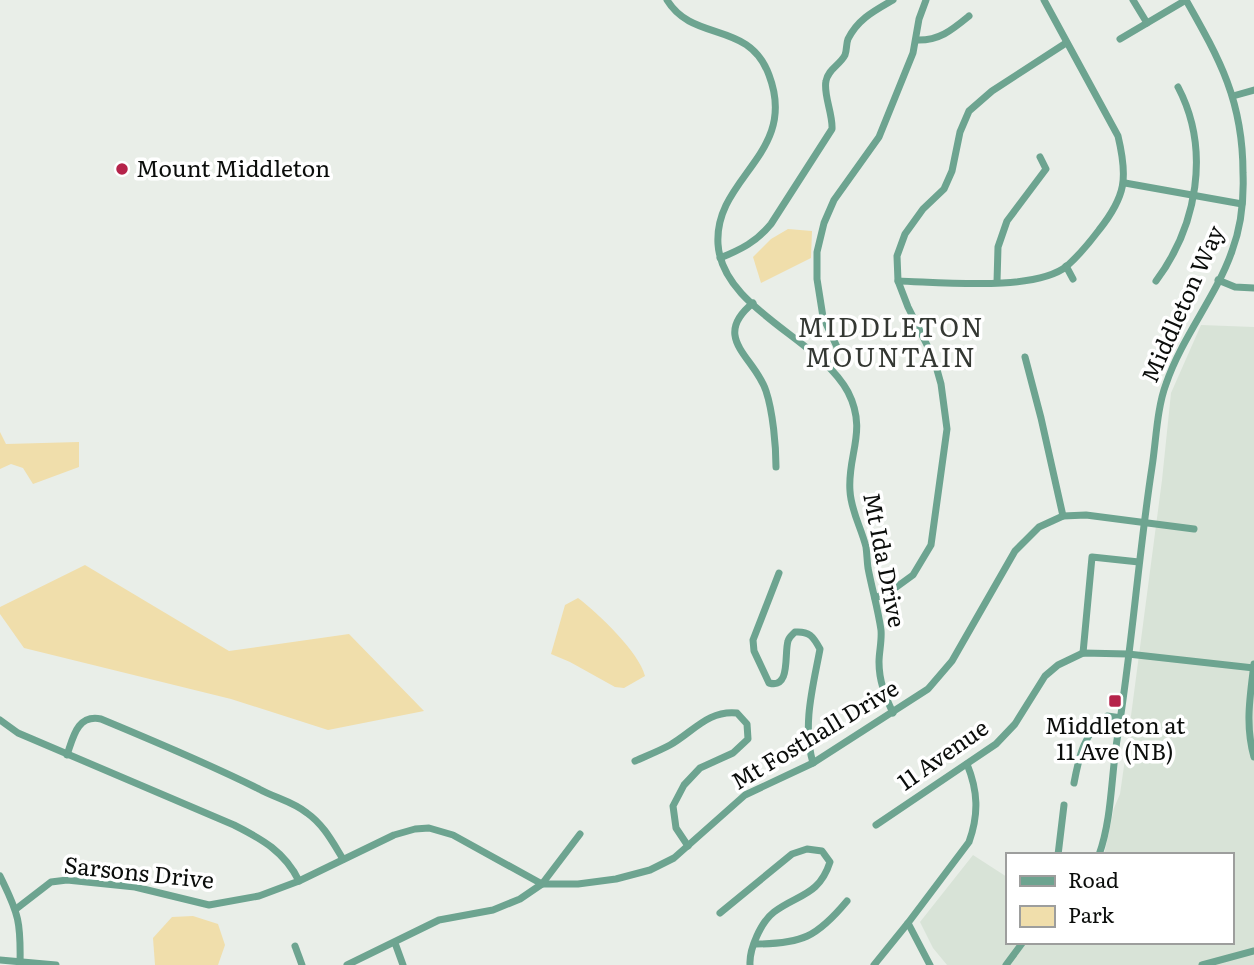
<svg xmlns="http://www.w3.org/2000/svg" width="1254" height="965" font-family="Literata,serif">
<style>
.built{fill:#d8e3d7}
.green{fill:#f0deab}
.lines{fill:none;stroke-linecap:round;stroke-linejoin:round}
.minor{stroke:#6da490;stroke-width:7}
.poi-dot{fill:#b5234a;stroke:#fff;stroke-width:2.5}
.labels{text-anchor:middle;stroke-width:7;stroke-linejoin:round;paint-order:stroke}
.poi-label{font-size:23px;fill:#0b0d0b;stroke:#fff;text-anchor:start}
.street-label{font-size:23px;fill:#0b0d0b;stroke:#fff}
.quarter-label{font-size:26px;letter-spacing:2px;fill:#343833;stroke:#fff}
</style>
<rect width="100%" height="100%" fill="#e9eee8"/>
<path class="built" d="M1201,325L1254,327V965H947L933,948L920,922L973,855L1007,877V942H1231V855H1104L1114,808L1120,794L1129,731L1162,480L1171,393Z"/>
<g class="green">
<path d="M788,229L812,231L811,258L761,283L753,257L771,239Z"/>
<path d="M0,432L6,444L79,442V467L33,484L23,468L11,464L0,469Z"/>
<path d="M85,565L229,651L349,634L424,711L328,730L231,699L24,648L0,614V607Z"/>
<path d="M578,598C598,613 639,652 645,676L624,688L615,687L570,662L551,654L565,605Z"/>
<path d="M193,916L218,924L225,945L218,965H155L153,938L172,917Z"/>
</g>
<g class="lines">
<g class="minor">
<path d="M667,0C693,43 749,20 769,75C799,154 714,177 718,244C722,309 820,339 848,392C868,431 847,455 850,491C851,511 861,527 866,547C867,554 867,561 868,568C872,589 878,609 881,630C882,641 879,652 879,662C879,681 885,696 893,713"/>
<path d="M1133,0L1147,23"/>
<path d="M1120,39L1186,0"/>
<path d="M916,40C939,41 952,30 969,16"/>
<path d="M1233,96L1254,90"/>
<path d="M1125,183L1242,204"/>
<path d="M720,258C742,249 756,242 771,224L832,129C833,114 823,94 826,81C828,69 840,65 845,55C847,50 846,44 848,39C858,19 874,11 893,0"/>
<path d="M1066,266L1073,279"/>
<path d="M1218,280L1235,287L1254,288"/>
<path d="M898,281C940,282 1035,292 1067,266C1078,256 1090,242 1099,230C1126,196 1128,178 1118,136L1044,0"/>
<path d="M1156,281C1197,226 1211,150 1178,87"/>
<path d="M997,282L998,247L1007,221L1046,169L1040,157"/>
<path d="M753,303C710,338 755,357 766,391C773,412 776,446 776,467"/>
<path d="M1025,357L1041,418L1063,516"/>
<path d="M829,367L836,356L837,347L823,317L817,279V252L824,223L834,200L879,137L913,53L919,19L926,0"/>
<path d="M779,573L753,640L754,651L769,683C791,689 784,654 788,641C789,637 792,635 795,632C809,631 813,636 820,649C813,687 802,725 813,763"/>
<path d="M875,598L891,591L913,575L931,545L947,429L941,384L934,359L908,307L898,281L897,256L905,234L923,209L944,189L952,171L960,132L969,111L992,91L1066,43"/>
<path d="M1083,653L1092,557L1139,562"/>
<path d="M1254,664C1250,697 1245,725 1254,757"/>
<path d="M0,720L18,733L234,825C262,839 285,852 299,881"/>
<path d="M67,755C73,738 77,714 101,719C154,741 207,763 259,789C275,798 292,801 307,813C324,825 333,843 343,859"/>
<path d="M635,761C646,756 659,751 670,745C693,732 708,710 737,713L747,724L748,739L733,753L700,768L684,785L673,806L676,828L688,846"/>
<path d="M1074,783C1079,756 1084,733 1107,716L1122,718"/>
<path d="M876,825L996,744L1015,724L1045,676L1058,665L1083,653L1128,654L1254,668"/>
<path d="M1058,855L1064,805"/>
<path d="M1099,855C1112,818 1111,778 1117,740C1132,649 1138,558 1152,467C1156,441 1157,408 1166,384C1182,337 1217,295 1232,251C1241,227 1244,198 1243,173C1243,101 1220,60 1186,0"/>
<path d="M0,876C19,914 21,923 20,965"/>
<path d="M16,909L51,882L67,880L135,887L209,905L259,896L299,881L394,835L415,829L429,828L453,835L542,884H578L616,879L650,870L674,858L745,795L813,763L928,689L952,661L1015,551L1039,527L1063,516L1086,515L1194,529"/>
<path d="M720,913L792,854L807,849L822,851L830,862C819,896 798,894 774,912C761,922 749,949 750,965"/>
<path d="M908,923L930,965"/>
<path d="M395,943L403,965"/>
<path d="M755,944C802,944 817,937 847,901"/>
<path d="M295,946L302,965"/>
<path d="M0,960L56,965"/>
<path d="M347,965L439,920L493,910L520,899L542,884L580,834"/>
<path d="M874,965L908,923L969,842C979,814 978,791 967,764"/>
<path d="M1006,965L1023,942"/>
<path d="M1202,965L1254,951"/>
</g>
</g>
<g class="poi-dot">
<circle cx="122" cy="169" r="7"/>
<rect x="1108" y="694" width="14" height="14" rx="3.5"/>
</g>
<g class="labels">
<g class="poi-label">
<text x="136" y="177">Mount Middleton</text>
<text x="1115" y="734" text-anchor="middle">Middleton at<tspan x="1115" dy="26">11 Ave (NB)</tspan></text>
</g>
<g class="street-label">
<text transform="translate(1183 304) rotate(-66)" y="8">Middleton Way</text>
<text transform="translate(884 560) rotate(79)" y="8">Mt Ida Drive</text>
<text transform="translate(815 735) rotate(-31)" y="8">Mt Fosthall Drive</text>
<text transform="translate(943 755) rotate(-35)" y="8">11 Avenue</text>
<text transform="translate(139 873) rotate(6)" y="8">Sarsons Drive</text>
</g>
<g class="quarter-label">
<text x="891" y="337">MIDDLETON<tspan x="891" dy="30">MOUNTAIN</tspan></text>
</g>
</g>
<rect x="1006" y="853" width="228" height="91" fill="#ffffff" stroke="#9d9e9d" stroke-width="2"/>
<rect x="1020" y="876" width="35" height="10" fill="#6da490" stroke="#9d9e9d" stroke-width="2"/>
<text x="1068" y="888" font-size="21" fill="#0b0d0b">Road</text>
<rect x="1020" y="906" width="35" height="21" fill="#f0deab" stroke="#9d9e9d" stroke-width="2"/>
<text x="1068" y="923" font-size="21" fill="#0b0d0b">Park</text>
</svg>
